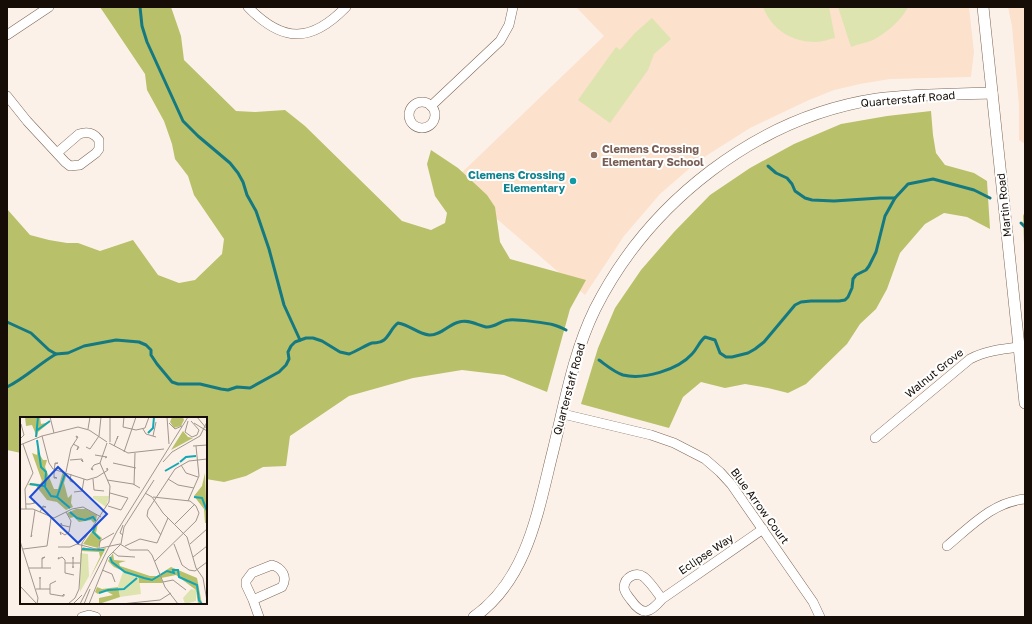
<svg xmlns="http://www.w3.org/2000/svg" width="1032" height="624" font-family="'Golos Text',sans-serif">
<style>
.built{fill:#fce1cc}
.green{fill:#dee4b0}
.forest{fill:#b8c06a}
.lines{fill:none;stroke-linecap:round;stroke-linejoin:round}
.stream{stroke:#147980;stroke-width:3}
.minor-casing{stroke:#7e6754;stroke-width:10}
.tertiary-casing{stroke:#7e6754;stroke-width:12}
.minor{stroke:#fff;stroke-width:9}
.tertiary{stroke:#fff;stroke-width:11}
.education-dot{fill:#8d6e63;stroke:#fff;stroke-width:1.5}
.culture-dot{fill:#0f9aa8;stroke:#fff;stroke-width:1.5}
.labels{text-anchor:middle;stroke-width:4;stroke-linejoin:round;paint-order:stroke}
.street-label{font-size:11px;fill:#160d06;stroke:#fff}
.education-label{font-size:11px;font-weight:bold;fill:#785e54;stroke:#fff;text-anchor:start}
.culture-label{font-size:11px;font-weight:bold;fill:#0d838f;stroke:#fff;text-anchor:end}
.inset-river{fill:none;stroke:#13a7b5;stroke-width:2}
.inset-road{fill:none;stroke:#a0968e;stroke-width:1}
.view{fill:#1d4ed8;fill-opacity:0.15;stroke:#1d4ed8;stroke-width:2}
.inset-edge{fill:none;stroke:#160d06;stroke-width:2}
</style>
<rect width="100%" height="100%" fill="#fcf1e9"/>
<g class="built">
<path d="M576,7H969L974,52L971,77L890,79L860,84L834,90L809,100L750,128L698,161L660,194L624,236L585,295L453,181L604,36Z"/>
<path d="M1008,7H1025V144L1019,140V106L1012,26Z"/>
</g>
<g class="green">
<path d="M763,7H829L835,38C829,39 822,42 816,42C792,42 772,30 763,7Z"/>
<path d="M838,7H908C901,21 886,33 873,40C866,43 858,44 851,47Z"/>
<path d="M652,18L671,39L654,54L648,70L610,123L578,100L616,47L620,50L635,33Z"/>
</g>
<g class="forest">
<path d="M100,7H171L181,36L184,60L236,111L255,112L285,110L305,126L402,221L431,230L445,223L447,213L435,196L427,164L431,150L458,168L487,195L495,207L500,242L510,259L586,280L570,309L547,392L504,375L462,370L413,378L349,396L290,436L286,466L263,467L246,476L224,482L206,479V418H21V453L7,450V209L30,235L49,240L67,243H78L100,251L133,240L158,275L179,283L195,280L222,254L224,239L194,195L188,176L175,159L172,144L164,121L147,90L145,74Z"/>
<path d="M931,111L933,135L936,153L945,165L974,173L987,181L990,229L967,217L944,213L925,224L900,253L887,289L876,309L860,324L847,344L806,384L788,393L768,388L745,384L725,388L701,382L683,397L669,428L581,404L598,348L615,308L641,270L674,232L710,195L750,168L794,144L841,124L887,116Z"/>
<path d="M1025,211V272L1023,216Z"/>
</g>
<g class="lines">
<g class="stream">
<path d="M140,7L142,26L147,42L183,121L198,136L230,163L238,173L243,182L247,195L256,211L269,249L284,305L300,340"/>
<path d="M768,166L776,173L787,178L792,184L795,191L805,198L812,200L834,201L880,198H895"/>
<path d="M1021,223L1025,227"/>
<path d="M7,322L31,333L49,350L56,354L68,353L84,346L116,340L139,342L146,345L151,350V355L157,364L172,382L178,384H200L221,389L228,390L237,387L250,388L279,372L286,365L289,359L288,352L291,346L295,342L306,338H313L322,341L340,352L349,354C355,352 368,344 372,343C377,342 379,344 384,340C390,335 392,327 398,323C410,325 418,334 429,335C440,336 449,324 459,322C468,319 477,325 486,327C495,328 501,320 509,320C516,319 548,323 554,325C558,326 562,328 566,330"/>
<path d="M599,360C606,365 614,372 623,375C643,380 678,370 692,354C697,349 699,342 705,337L715,340L720,353L726,357H732L748,353L755,349L764,342L795,305L801,302L811,301H839L845,300L848,297L852,288L853,279L856,275L866,270L869,266L876,252L885,216L895,198L908,184L933,179L974,190L990,198"/>
<path d="M7,387C25,378 39,364 56,354"/>
</g>
<g class="minor-casing">
<g id="minor">
<path d="M248,7C283,43 311,43 346,7"/>
<path d="M7,35L49,7"/>
<path d="M7,96L27,121L65,162L70,166L80,165L96,153L99,149V140C94,133 88,131 79,134L57,153"/>
<circle cx="422" cy="115" r="13"/>
<path d="M431,106L500,41L509,25L513,7"/>
<path d="M563,414L651,435L674,443L705,459L720,472L731,484L813,602L820,617"/>
<path d="M875,438L970,359C985,351 1002,349 1019,347"/>
<path d="M947,546C971,526 993,502 1025,499"/>
<path d="M662,599C656,591 651,583 644,577C636,571 625,577 624,587C624,592 628,596 631,600C643,617 650,613 662,599L763,529"/>
<path d="M253,600L282,587C288,577 282,568 272,565L252,573L246,581V585L253,600L259,617"/>
<path d="M82,617L89,615L96,617"/>
</g>
</g>
<g class="tertiary-casing">
<g id="tertiary">
<path d="M983,7L1025,403"/>
<path d="M474,617C528,579 538,510 553,451C565,403 573,354 595,309C649,202 757,117 877,99C915,94 954,94 992,93"/>
</g>
</g>
<use href="#minor" class="minor"/>
<use href="#tertiary" class="tertiary"/>
</g>
<circle class="education-dot" cx="594" cy="155" r="4"/>
<circle class="culture-dot" cx="573" cy="181" r="4"/>
<g class="labels">
<g class="street-label">
<text transform="translate(908 99) rotate(-5)" y="4">Quarterstaff Road</text>
<text transform="translate(1004 205) rotate(-96)" y="4">Martin Road</text>
<text transform="translate(934 373) rotate(-39)" y="4">Walnut Grove</text>
<text transform="translate(569 389) rotate(-75)" y="4">Quarterstaff Road</text>
<text transform="translate(760 506) rotate(54)" y="4">Blue Arrow Court</text>
<text transform="translate(706 554) rotate(-34)" y="4">Eclipse Way</text>
</g>
<g class="education-label">
<text x="602" y="153">Clemens Crossing<tspan x="602" dy="13">Elementary School</tspan></text>
</g>
<g class="culture-label">
<text x="565" y="179">Clemens Crossing<tspan x="565" dy="13">Elementary</tspan></text>
</g>
</g>
<g transform="translate(20 417)">
<rect width="187" height="187" fill="#fcf1e9"/>
<path d="M73,79H89L86,90L73,81ZM60,136L68,137L69,159L60,175ZM103,155L119,161L121,177L100,180L98,169ZM171,172L176,173V184L165,187L163,181Z" fill="#dee4b0"/>
<path d="M5,0H20L21,7L30,5L18,15L17,20L12,8L6,9ZM152,0H163L164,3L161,9L154,11L150,5ZM163,14L168,20L173,21L151,33ZM18,25V35L23,43H27L25,50L34,72H38L43,54L47,56L44,66L48,81L52,77L51,86L53,90L46,93L37,85L27,83L16,69L8,68L10,66L20,67L22,64L12,36L17,38ZM185,56L187,106H185L184,92L174,79L182,69ZM56,92H66L77,98L76,104L74,106L71,103L59,105L54,100L50,101L47,96ZM78,106L76,116L82,121L78,131L63,127ZM63,130L73,133L86,131L69,163L80,140L79,135L61,134ZM93,136L94,143L106,144L99,146L100,149L130,159H137L151,150L177,161L182,187H178L176,173L156,158L141,161L143,166H119V161L94,150L88,144ZM77,170L82,172L98,170L100,180L79,187V181L93,178L86,174L78,177L75,175Z" fill="#b8c06a"/>
<path class="inset-river" d="M16,14L30,4M128,16L133,11L134,0M16,20L18,0M17,23L21,50L26,55L25,70L31,79L37,80L50,91M160,45L166,40L176,39M145,54L159,46M10,67L24,69M37,80L45,57M174,80L182,81L187,94M50,95L57,101L65,103L73,100L76,104M76,107L73,115L80,122M62,132L84,133M90,140L92,145L105,155L124,161L132,163L147,154L154,156L153,153H158L159,160L177,168L179,183L182,187M79,176L88,173L104,172L117,161"/>
<path class="inset-road" d="M30,0L34,16M104,0L103,10L116,13L125,11L129,0M147,0L149,27M177,0L187,12M168,4L165,15L172,20L177,18L179,13L171,4M149,6L155,12L162,9M174,6L187,14M68,12L70,0M123,12L126,17L136,20M22,19L29,46L33,52L67,63L77,60L88,53L87,51V53M79,19L81,0M133,19L136,5M0,22L4,18L1,7M90,25V0M89,26L108,36L144,32M3,27L13,56L5,72L6,92M53,27L59,30L57,33L58,30M0,28L22,19L58,10L69,13L87,25M94,29L98,19L97,22M173,29L187,28M66,30L70,32L79,19M104,35L116,0M75,38L87,40L85,41M50,43L62,42L63,45L61,43M143,45L152,35L180,19L187,5M93,46L116,51M161,48L166,56L178,60M72,51L73,53L71,52L74,48L80,46M46,55L51,31L58,20L56,19L57,21M51,57L50,64L55,66M34,60L37,61H34V57L35,46H38L35,47M73,62L74,73L84,74M148,62L158,68L174,71M87,63L113,67L120,71M114,68L115,36M54,75L62,74L64,62M125,76L132,80L143,96L167,120L176,151L183,161L187,184M133,80L170,84L176,89L179,96L176,104L135,144M168,84L179,59L176,29M6,87H10L15,86L14,83V86M88,89L101,93L108,81L90,76M0,92H13L34,101L52,92L63,90L81,100M20,95L23,89L26,90H23M155,107L175,87M42,108L41,106V108L50,110M103,108L100,116L103,118M12,118L11,120L15,93M41,118L40,115L45,118L49,115L51,104L46,95M141,118L127,99L128,93L155,52L169,44L187,42M0,124L18,181L17,187M154,127L162,148L169,153L175,154L187,145M170,127L187,112M105,129L120,122L137,126L148,101M38,130H50L57,127L76,132L100,127L110,133H128L132,138L145,170L158,187M79,131L80,124L94,116M3,132L27,129L31,101M93,135L98,139L115,140M39,140L38,142L42,140L45,143V156L54,158M173,140L187,129M53,142V140V151V149M45,146H60M9,151H31M22,151V141L25,140L22,142M82,153L92,157L95,165M20,162V160V172M36,164L30,167V177L42,179L44,177V179H42M143,165L153,163L166,173M0,169L17,187M16,172H30M48,187L55,181L59,172L62,126L89,85L90,69L80,46L87,26M53,187L62,178M60,187L97,114L168,0M64,187L70,172M69,187L88,140L101,127L104,110L134,63M101,187L140,183L151,176"/>
<path class="view" d="M38,50L87,97L58,126L10,80Z"/>
<rect width="187" height="187" class="inset-edge"/>
</g>
<rect width="1032" height="624" fill="none" stroke="#160d06" stroke-width="16"/>
</svg>
